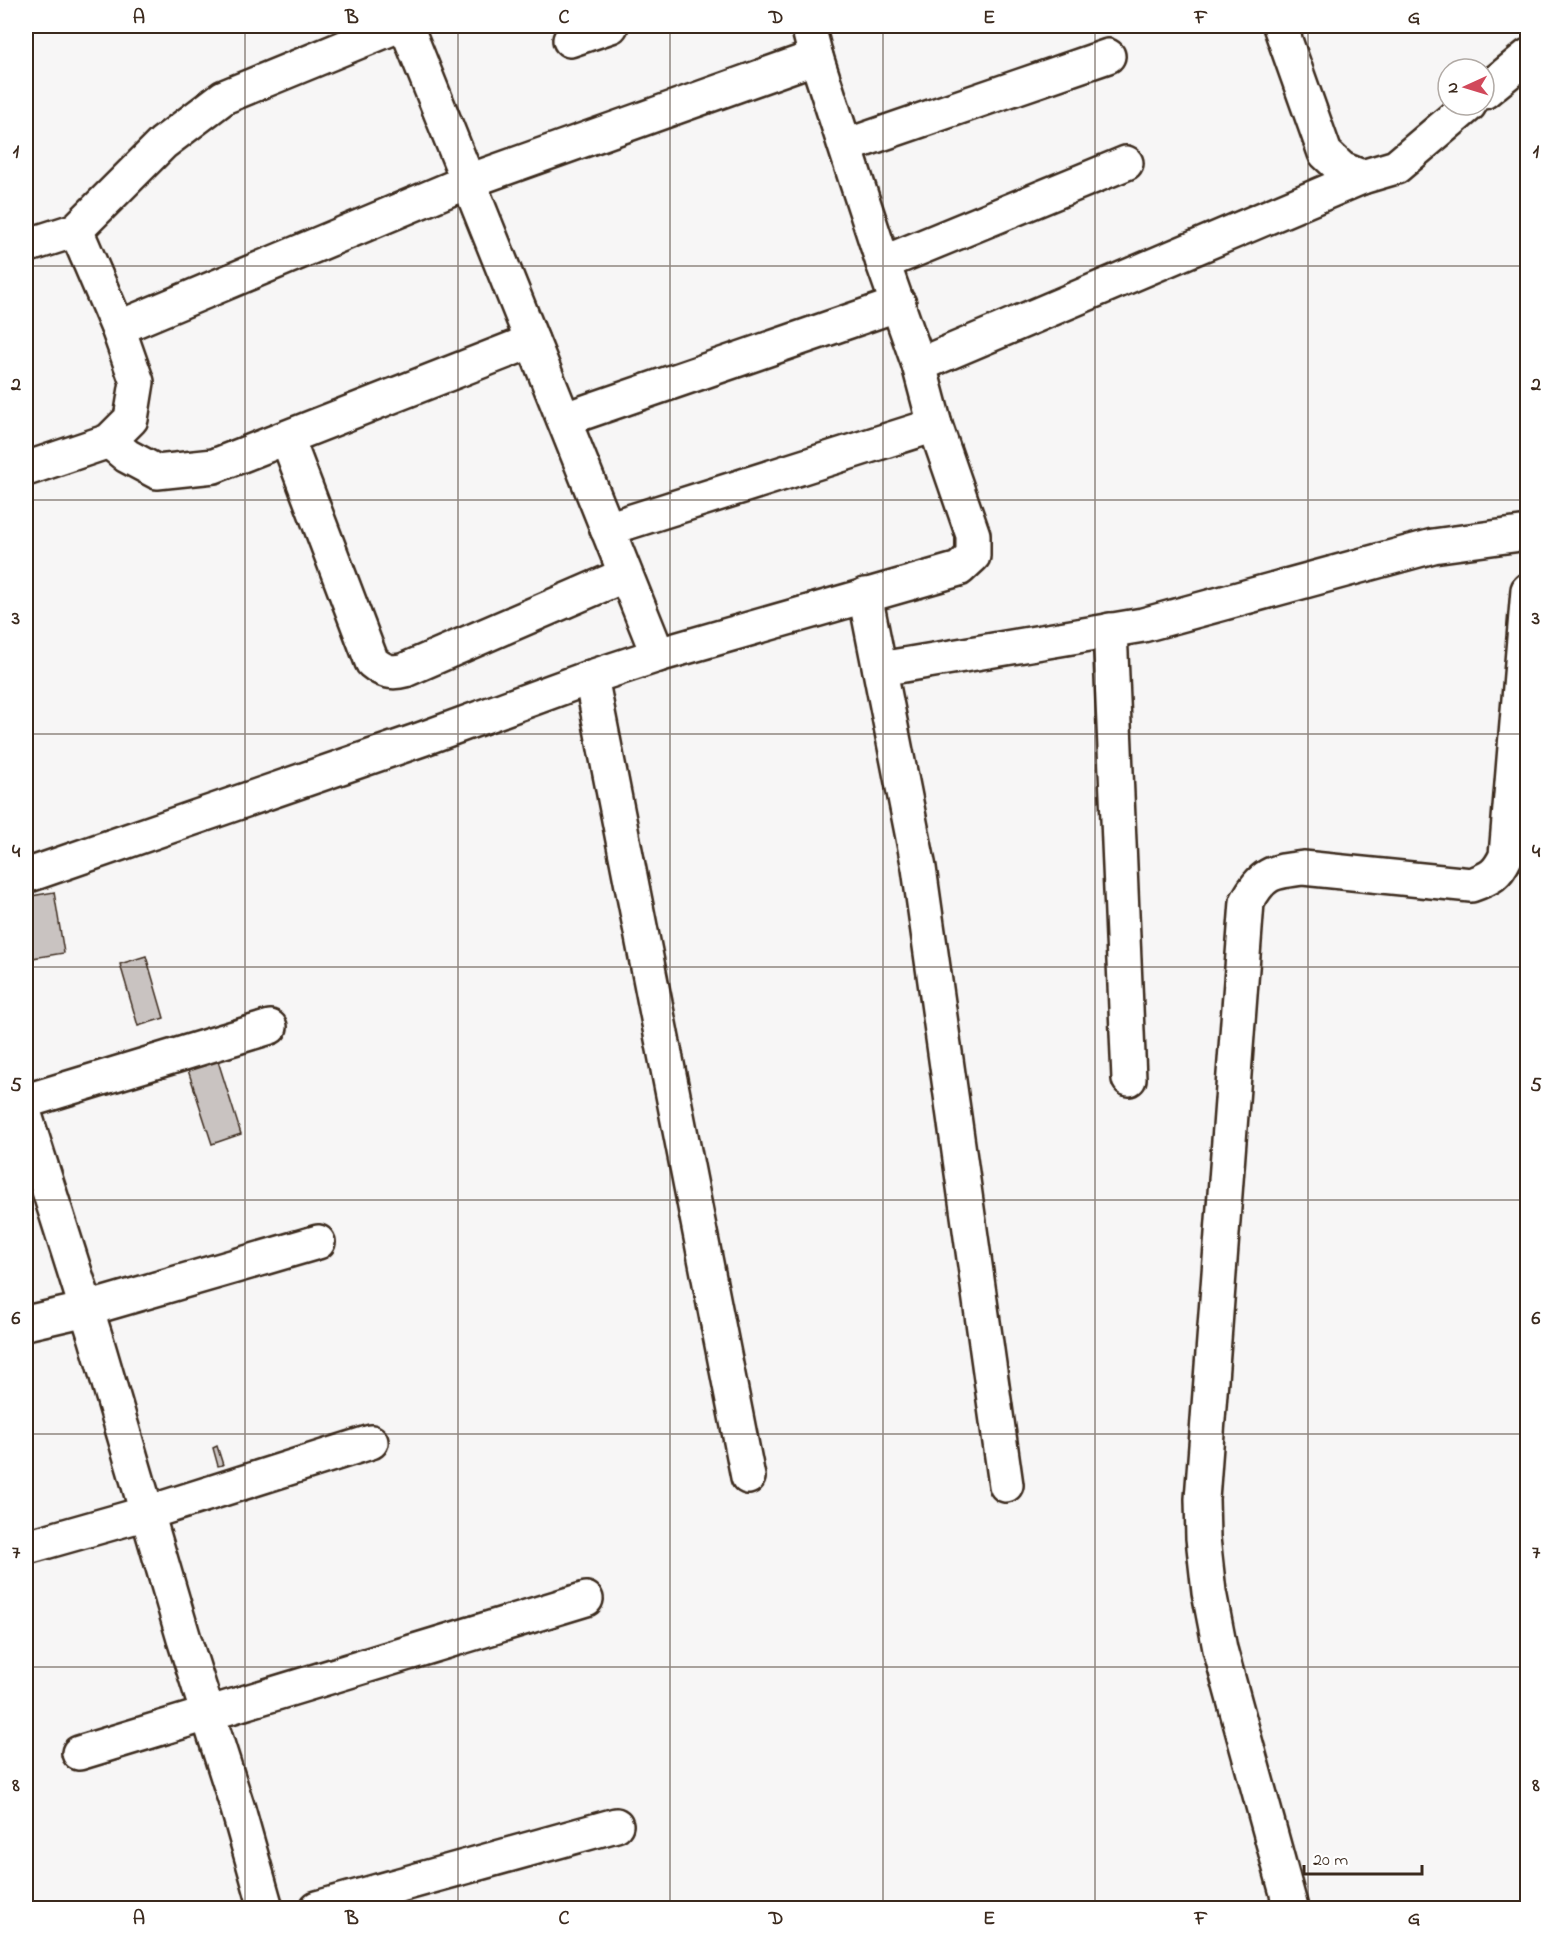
<svg xmlns="http://www.w3.org/2000/svg" width="1553" height="1934" font-family="'Indie Flower',sans-serif">
<style>
.building{fill:#c9c3c1;stroke:#3b2a1e;stroke-width:1.5}
.lines{fill:none;stroke-linecap:round;stroke-linejoin:round}
.minor-casing{stroke:#3b2a1e;stroke-width:38}
.minor{stroke:#fff;stroke-width:33}
.grid{fill:none;stroke:#3b2a1e;stroke-width:1.5;stroke-opacity:0.55}
.neatline{fill:none;stroke:#3b2a1e;stroke-width:2}
.grid-label{font-size:20px;text-anchor:middle;font-weight:bold;fill:#3b2a1e}
</style>
<rect width="100%" height="100%" fill="#f7f6f6"/>
<filter id="ink" filterUnits="userSpaceOnUse"><feTurbulence type="fractalNoise" baseFrequency=".0167" numOctaves="2"/><feDisplacementMap in="SourceGraphic" scale="12" xChannelSelector="R" yChannelSelector="G"/><feConvolveMatrix kernelMatrix="1 2 1 2 8 2 1 2 1" color-interpolation-filters="sRGB"/></filter>
<g filter="url(#ink)">
<g class="building">
<path d="M54,892L64,953L26,959V897Z"/>
<path d="M146,956L164,1018L138,1026L120,964Z"/>
<path d="M218,1061L241,1134L212,1144L188,1070Z"/>
<path d="M217,1446L223,1465L218,1466L213,1448Z"/>
</g>
<g class="lines">
<g class="minor-casing">
<g id="minor">
<path d="M406,26L658,655"/>
<path d="M1280,26L1325,153L1342,169L1362,177L1396,167L1469,105"/>
<path d="M570,40L611,26"/>
<path d="M1484,92L1528,56"/>
<path d="M846,146L1108,56"/>
<path d="M76,230L163,143L224,97L397,26"/>
<path d="M26,246L76,230L118,328L137,382L131,419L109,441L26,469"/>
<path d="M883,263L1126,163"/>
<path d="M118,328L469,181L816,57"/>
<path d="M919,365L1362,177"/>
<path d="M565,419L899,304"/>
<path d="M287,438L372,662C383,671 391,674 405,670L625,575"/>
<path d="M109,441L127,456L157,472L214,466L532,341"/>
<path d="M607,529L935,425"/>
<path d="M865,595L919,868L1006,1485"/>
<path d="M1110,630L1129,1079"/>
<path d="M880,669L1143,625L1433,546L1528,533"/>
<path d="M591,677L748,1477"/>
<path d="M26,876L422,739L591,677L658,655L959,569L973,556V535L935,425L919,365L883,263L816,57L808,26"/>
<path d="M26,1101L270,1027"/>
<path d="M26,1118L96,1339L184,1639L238,1809L266,1908"/>
<path d="M26,1323L87,1309L318,1242"/>
<path d="M27,1547L147,1513L371,1442"/>
<path d="M79,1753L586,1599"/>
<path d="M317,1908L616,1825"/>
<path d="M1291,1908L1220,1649L1209,1592L1203,1538L1202,1499L1247,902C1263,873 1271,872 1303,868L1471,885C1491,878 1497,875 1506,856L1528,590"/>
</g>
</g>
<use href="#minor" class="minor"/>
</g>
</g>
<path class="grid" d="M245,26V1908M458,26V1908M670,26V1908M883,26V1908M1095,26V1908M1308,26V1908M26,266H1528M26,500H1528M26,734H1528M26,967H1528M26,1200H1528M26,1434H1528M26,1667H1528"/>
<rect width="1553" height="1934" fill="none" stroke="#fff" stroke-width="66"/>
<g transform="translate(1466 87) rotate(266)"><circle r="28" fill="#ffffff" stroke="#b1aaa5" stroke-width="1.5"/>
<path d="M0-4.5L10 22L0 15L-10 22Z" fill="#d1495b"/>
<text y="-9" font-size="16" font-weight="bold" text-anchor="middle" fill="#3b2a1e">N</text>
</g>
<path d="M1304 1865v9h118v-9" fill="none" stroke="#3b2a1e" stroke-width="3"/>
<text x="1313" y="1865" font-size="18" fill="#3b2a1e" stroke="#ffffff" stroke-width="4.5" paint-order="stroke">20 m</text>
<rect x="33" y="33" width="1487" height="1868" class="neatline"/>
<g class="grid-label">
<text x="139" y="23">A</text>
<text x="352" y="23">B</text>
<text x="564" y="23">C</text>
<text x="776" y="23">D</text>
<text x="989" y="23">E</text>
<text x="1201" y="23">F</text>
<text x="1414" y="23">G</text>
<text x="16" y="157">1</text>
<text x="1536" y="157">1</text>
<text x="16" y="390">2</text>
<text x="1536" y="390">2</text>
<text x="16" y="624">3</text>
<text x="1536" y="624">3</text>
<text x="16" y="857">4</text>
<text x="1536" y="857">4</text>
<text x="16" y="1091">5</text>
<text x="1536" y="1091">5</text>
<text x="16" y="1324">6</text>
<text x="1536" y="1324">6</text>
<text x="16" y="1558">7</text>
<text x="1536" y="1558">7</text>
<text x="16" y="1791">8</text>
<text x="1536" y="1791">8</text>
<text x="139" y="1924">A</text>
<text x="352" y="1924">B</text>
<text x="564" y="1924">C</text>
<text x="776" y="1924">D</text>
<text x="989" y="1924">E</text>
<text x="1201" y="1924">F</text>
<text x="1414" y="1924">G</text>
</g>
</svg>
